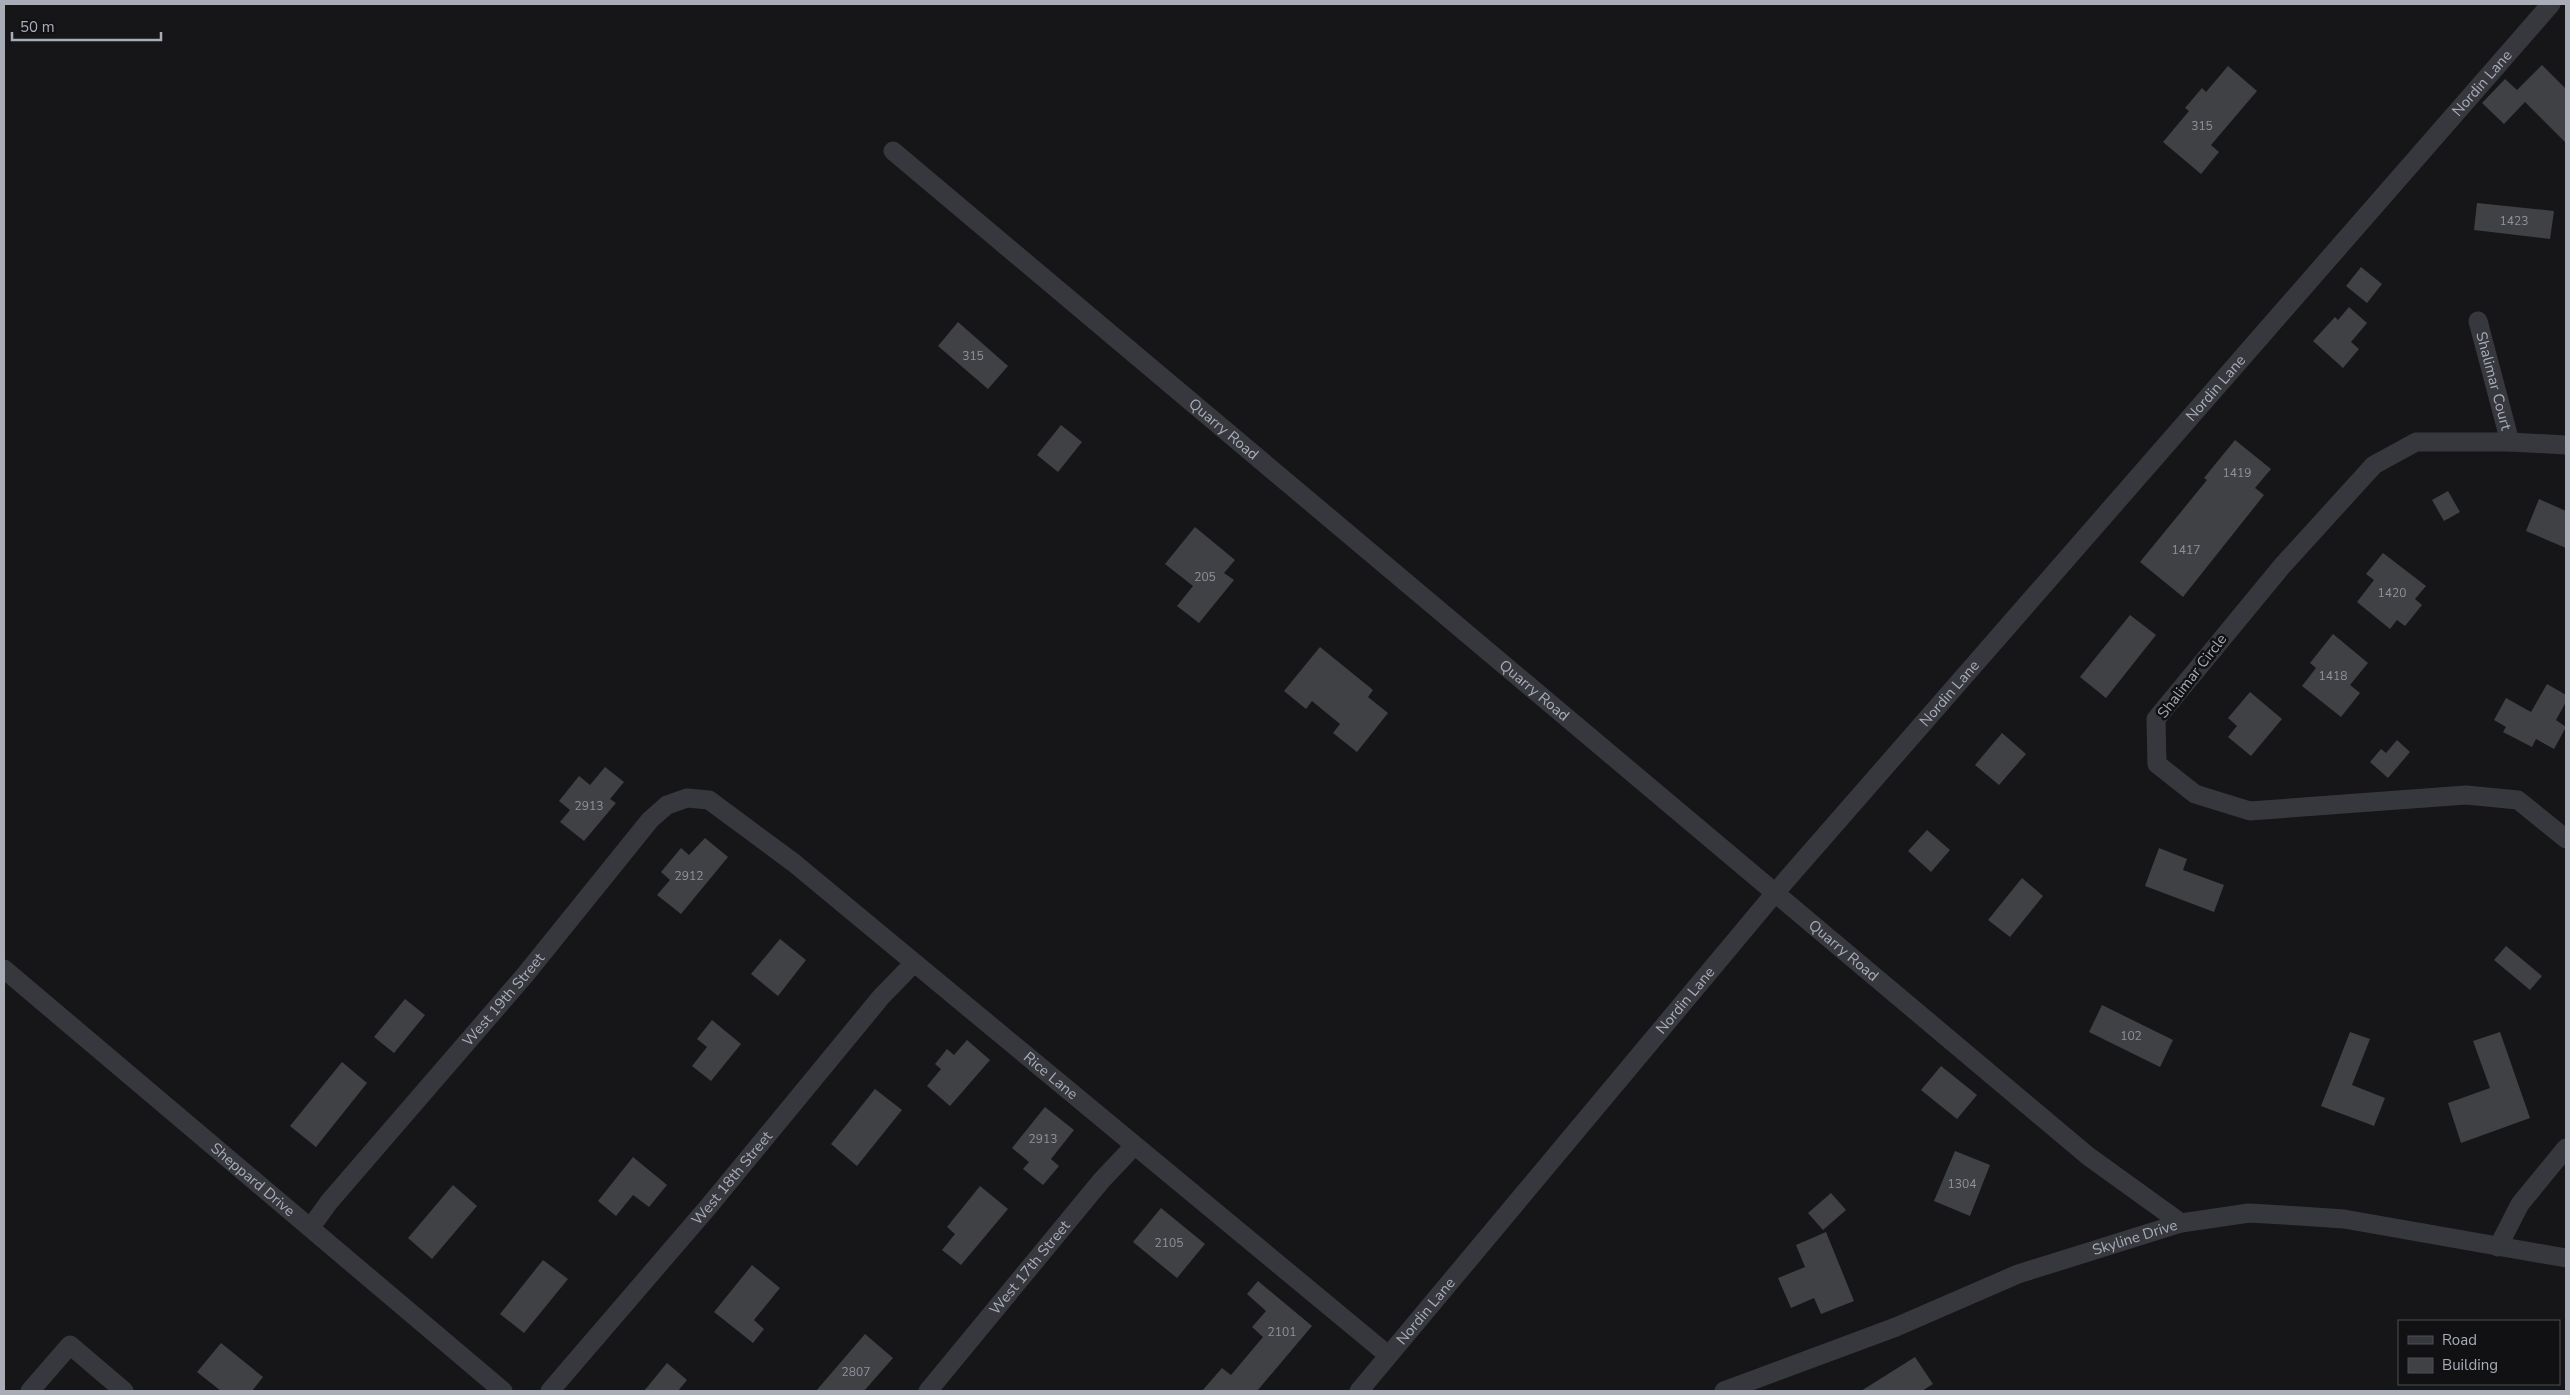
<svg xmlns="http://www.w3.org/2000/svg" width="2570" height="1395" font-family="'Nunito Sans',sans-serif">
<style>
.building{fill:#404145}
.lines{fill:none;stroke-linecap:round;stroke-linejoin:round}
.minor{stroke:#37383d;stroke-width:19}
.labels{text-anchor:middle;stroke-width:5;stroke-linejoin:round;paint-order:stroke}
.number-label{font-size:12px;fill:#8e929b}
.street-label{font-size:15px;fill:#a8adb8;stroke:#111113}
</style>
<rect width="100%" height="100%" fill="#161618"/>
<g class="building">
<path d="M2542,65L2566,89V143L2525,102L2504,124L2482,103L2505,79L2517,90Z"/>
<path d="M2228,66L2257,91L2211,145L2219,152L2201,174L2163,142L2189,111L2185,108L2202,88L2206,92Z"/>
<path d="M2477,203L2554,211L2550,239L2474,230Z"/>
<path d="M2361,267L2382,284L2367,303L2346,286Z"/>
<path d="M2349,307L2367,323L2351,342L2359,349L2343,368L2313,341L2335,317L2338,320Z"/>
<path d="M958,322L1008,366L988,389L938,346Z"/>
<path d="M1061,425L1082,442L1058,472L1037,455Z"/>
<path d="M2235,440L2271,469L2255,488L2264,495L2183,597L2140,562L2207,480L2204,478Z"/>
<path d="M2448,491L2460,512L2444,521L2432,500Z"/>
<path d="M2539,499L2566,511V548L2526,531Z"/>
<path d="M1195,527L1235,560L1224,573L1234,580L1199,623L1177,606L1193,586L1165,564Z"/>
<path d="M2383,553L2426,586L2415,599L2422,605L2405,626L2397,620L2390,629L2357,602L2374,580L2366,574Z"/>
<path d="M2130,615L2156,635L2106,698L2080,677Z"/>
<path d="M2333,634L2368,663L2350,685L2360,693L2341,717L2302,686L2316,668L2310,663Z"/>
<path d="M1320,647L1373,690L1368,697L1388,713L1357,752L1333,733L1340,724L1312,701L1306,709L1284,691Z"/>
<path d="M2547,684L2566,695V702L2556,720L2566,727L2554,749L2536,739L2532,747L2503,732L2506,727L2494,720L2506,698L2531,712Z"/>
<path d="M2250,692L2282,719L2251,756L2228,737L2237,726L2228,718Z"/>
<path d="M2002,733L2026,754L1999,785L1975,765Z"/>
<path d="M2397,740L2410,752L2388,778L2370,762L2381,749L2386,753Z"/>
<path d="M605,767L624,782L610,799L616,803L584,841L560,822L570,810L559,801L579,776L590,785Z"/>
<path d="M1927,830L1950,850L1931,872L1908,851Z"/>
<path d="M705,838L728,857L681,914L657,895L670,880L661,872L681,848L689,855Z"/>
<path d="M2159,848L2187,859L2183,870L2224,885L2214,912L2145,886Z"/>
<path d="M2022,878L2043,896L2010,937L1988,920Z"/>
<path d="M780,939L806,960L778,996L751,974Z"/>
<path d="M2506,946L2542,976L2530,990L2494,960Z"/>
<path d="M405,999L425,1015L394,1053L374,1037Z"/>
<path d="M2102,1005L2173,1040L2160,1067L2089,1032Z"/>
<path d="M712,1020L741,1044L711,1081L692,1066L707,1047L697,1039Z"/>
<path d="M2350,1032L2370,1039L2352,1085L2385,1098L2374,1126L2321,1106Z"/>
<path d="M2500,1032L2530,1118L2461,1143L2448,1103L2490,1088L2473,1041Z"/>
<path d="M967,1040L990,1060L950,1106L927,1086L941,1069L935,1064L947,1049L954,1055Z"/>
<path d="M342,1062L367,1083L316,1147L290,1126Z"/>
<path d="M1941,1066L1977,1095L1957,1119L1921,1090Z"/>
<path d="M875,1089L902,1110L857,1166L831,1144Z"/>
<path d="M1045,1107L1074,1130L1051,1159L1059,1166L1043,1185L1023,1169L1029,1162L1012,1148Z"/>
<path d="M1955,1151L1990,1165L1970,1216L1934,1201Z"/>
<path d="M633,1157L667,1185L649,1207L633,1195L616,1216L598,1201Z"/>
<path d="M453,1185L477,1206L432,1259L408,1238Z"/>
<path d="M980,1186L1008,1209L961,1265L942,1250L955,1234L947,1227Z"/>
<path d="M1831,1193L1846,1210L1823,1230L1808,1213Z"/>
<path d="M1161,1208L1205,1244L1177,1278L1133,1242Z"/>
<path d="M1826,1232L1854,1301L1821,1314L1814,1298L1791,1308L1778,1278L1805,1267L1796,1245Z"/>
<path d="M543,1260L568,1279L524,1333L500,1314Z"/>
<path d="M752,1265L780,1288L754,1320L764,1329L753,1343L714,1312Z"/>
<path d="M1258,1281L1312,1326L1257,1391H1202L1222,1368L1231,1375L1263,1337L1252,1327L1266,1311L1247,1294Z"/>
<path d="M865,1334L893,1358L864,1391H816Z"/>
<path d="M221,1343L263,1377L252,1391H221L197,1372Z"/>
<path d="M1915,1357L1933,1384L1922,1391H1861Z"/>
<path d="M667,1363L687,1380L678,1391H644Z"/>
</g>
<g class="lines">
<g class="minor">
<path id="s1" d="M893,151L2088,1156L2181,1223"/>
<path id="s2" d="M2478,321L2510,442"/>
<path d="M2566,445L2510,442H2416L2374,465L2282,566L2156,719L2157,764L2195,794L2250,811L2466,795L2518,800L2566,839"/>
<path id="s3" d="M4,969L503,1391"/>
<path id="s4" d="M311,1227L329,1202L525,975L650,820L667,805L687,798L709,800L794,863L1388,1355"/>
<path d="M2498,1247L2520,1204L2566,1148"/>
<path d="M30,1391L70,1345L124,1391"/>
<path id="s5" d="M550,1391L709,1206L881,997L913,964"/>
<path id="s6" d="M928,1391L1101,1181L1134,1146"/>
<path id="s7" d="M1359,1391L1775,893L2551,4"/>
<path id="s8" d="M1724,1391L1896,1327L2018,1274L2181,1223L2249,1213L2300,1216L2344,1219L2566,1258"/>
</g>
</g>
<g class="labels">
<g class="number-label">
<text x="2202" y="130">315</text>
<text x="2514" y="225">1423</text>
<text x="973" y="360">315</text>
<text x="2237" y="477">1419</text>
<text x="2186" y="554">1417</text>
<text x="1205" y="581">205</text>
<text x="2392" y="597">1420</text>
<text x="2333" y="680">1418</text>
<text x="589" y="810">2913</text>
<text x="689" y="880">2912</text>
<text x="2131" y="1040">102</text>
<text x="1043" y="1143">2913</text>
<text x="1962" y="1188">1304</text>
<text x="1169" y="1247">2105</text>
<text x="1282" y="1336">2101</text>
<text x="856" y="1376">2807</text>
</g>
<g class="street-label">
<text dy="5" stroke="none"><textPath href="#s7" startOffset="1724">Nordin Lane</textPath></text>
<text dy="5" stroke="none"><textPath href="#s2" startOffset="62">Shalimar Court</textPath></text>
<text dy="5" stroke="none"><textPath href="#s7" startOffset="1319">Nordin Lane</textPath></text>
<text dy="5" stroke="none"><textPath href="#s1" startOffset="432">Quarry Road</textPath></text>
<text transform="translate(2192 676) rotate(-52)" y="5">Shalimar Circle</text>
<text dy="5" stroke="none"><textPath href="#s1" startOffset="838">Quarry Road</textPath></text>
<text dy="5" stroke="none"><textPath href="#s7" startOffset="914">Nordin Lane</textPath></text>
<text dy="5" stroke="none"><textPath href="#s1" startOffset="1242">Quarry Road</textPath></text>
<text dy="5" stroke="none"><textPath href="#s4" startOffset="298">West 19th Street</textPath></text>
<text dy="5" stroke="none"><textPath href="#s7" startOffset="509">Nordin Lane</textPath></text>
<text dy="5" stroke="none"><textPath href="#s4" startOffset="1035">Rice Lane</textPath></text>
<text dy="5" stroke="none"><textPath href="#s5" startOffset="280">West 18th Street</textPath></text>
<text dy="5" stroke="none"><textPath href="#s3" startOffset="326">Sheppard Drive</textPath></text>
<text dy="5" stroke="none"><textPath href="#s8" startOffset="439">Skyline Drive</textPath></text>
<text dy="5" stroke="none"><textPath href="#s6" startOffset="160">West 17th Street</textPath></text>
<text dy="5" stroke="none"><textPath href="#s7" startOffset="104">Nordin Lane</textPath></text>
</g>
</g>
<rect width="2570" height="1395" fill="none" stroke="#a8adb8" stroke-width="10"/>
<rect x="2398" y="1320" width="162" height="65" fill="#111113" stroke="#4d4f55"/>
<rect x="2408" y="1336" width="25" height="8" fill="#37383d" stroke="#4d4f55"/>
<text x="2442" y="1345" font-size="15" fill="#a8adb8">Road</text>
<rect x="2408" y="1358" width="25" height="15" fill="#404145" stroke="#4d4f55"/>
<text x="2442" y="1370" font-size="15" fill="#a8adb8">Building</text>
<path d="M12 32v8h149v-8" fill="none" stroke="#a8adb8" stroke-width="2.5"/>
<text x="20" y="32" font-size="15" fill="#a8adb8" stroke="#111113" stroke-width="4" paint-order="stroke">50 m</text>
</svg>
